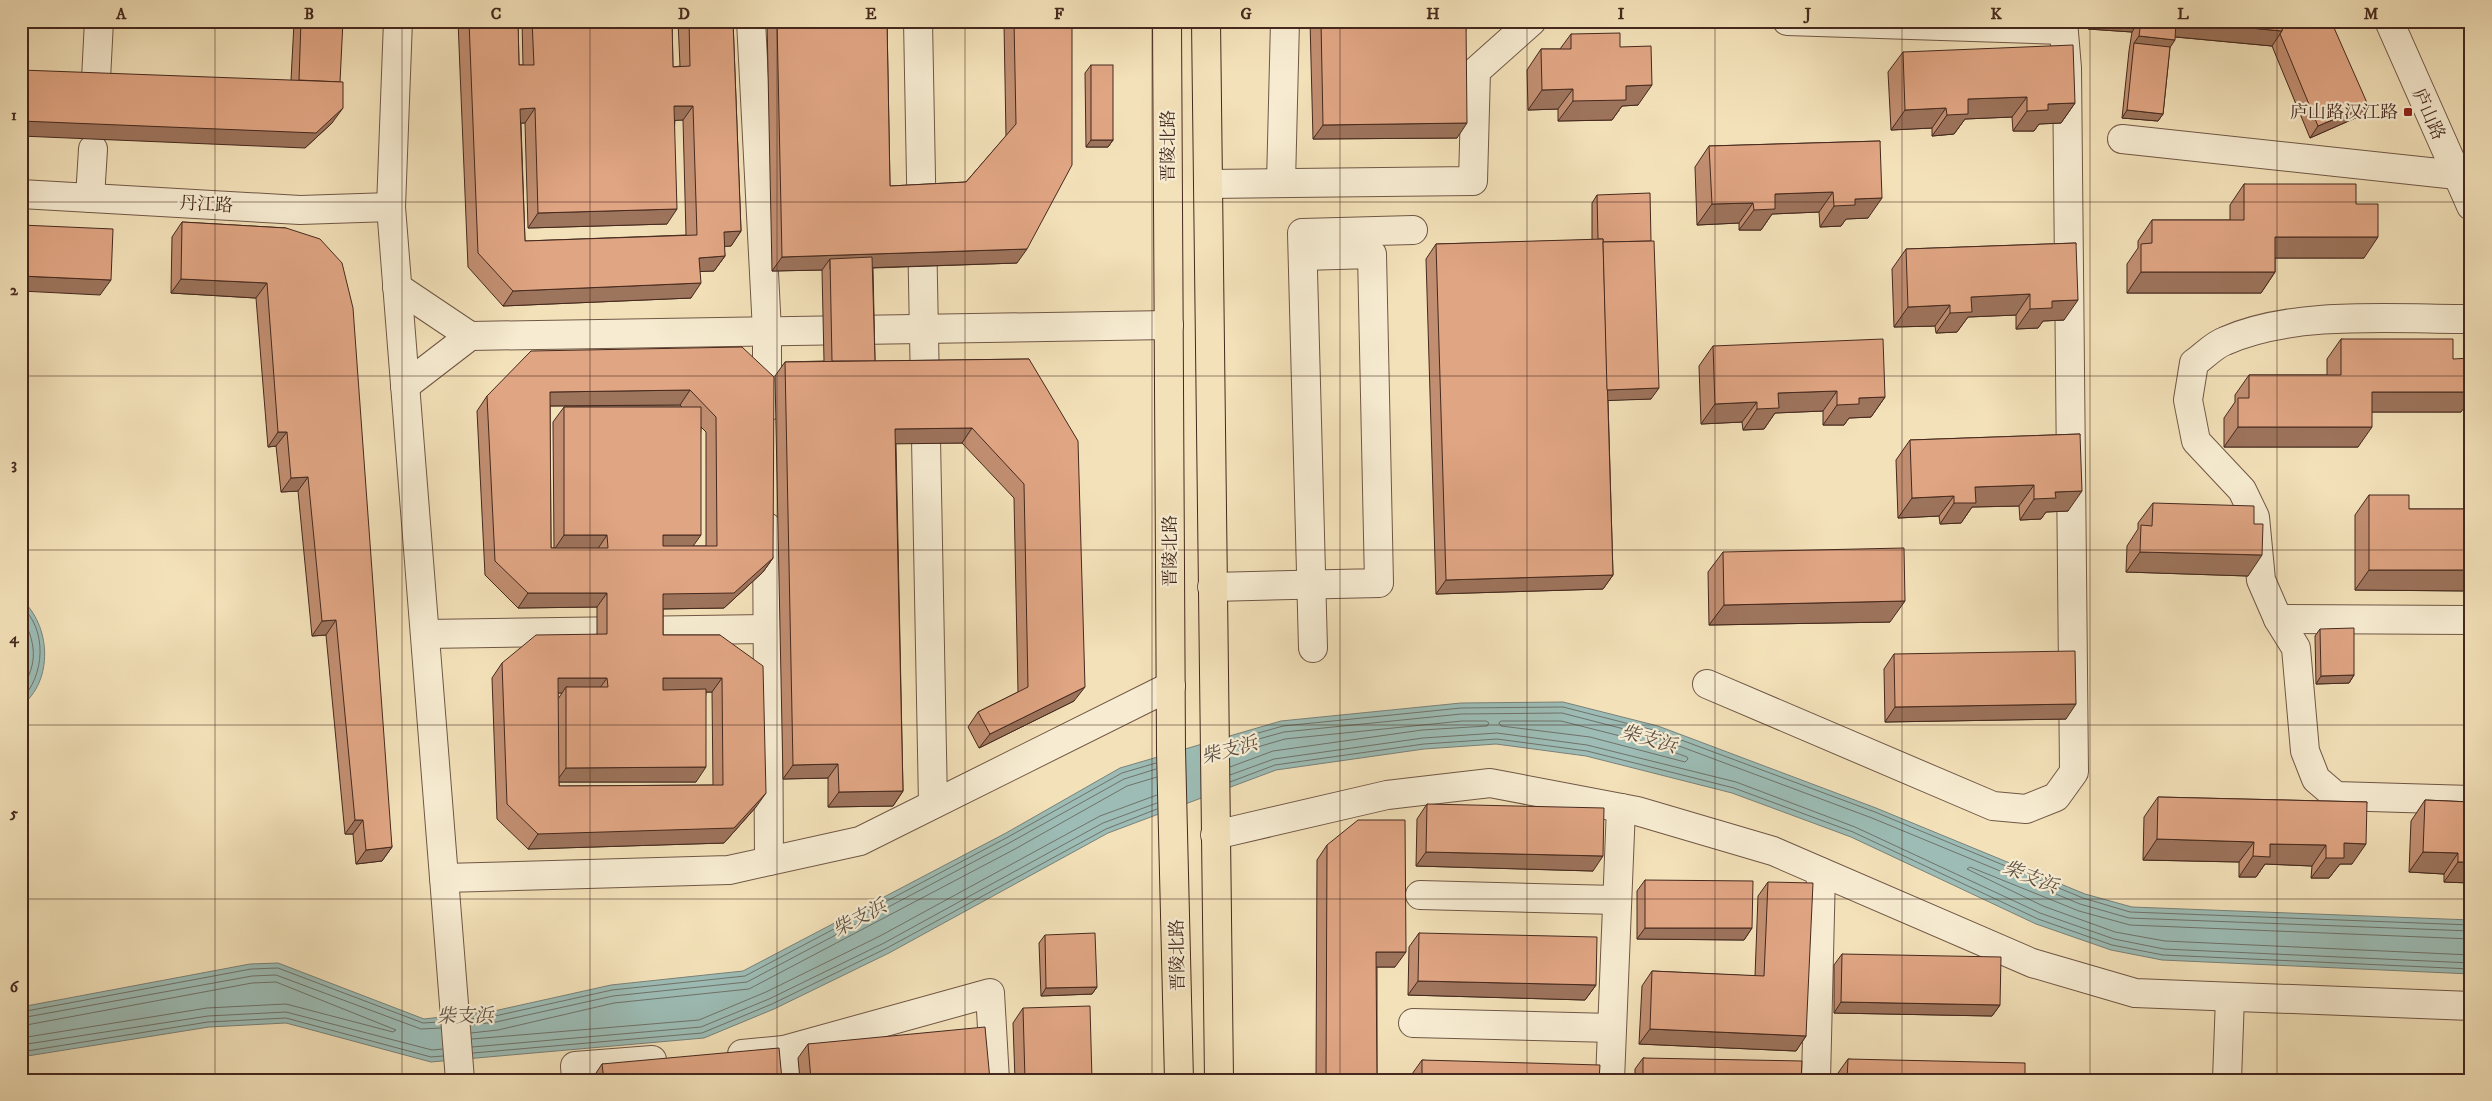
<svg xmlns="http://www.w3.org/2000/svg" width="2492" height="1101" font-family="'IM FELL DW Pica','Noto Serif SC',serif">
<style>
.water{fill:#9cbcb5;stroke:#798179}
.lines{fill:none;stroke-linecap:round;stroke-linejoin:round}
.shore{stroke:#70726a;stroke-width:1}
.minor-casing{stroke:#705745;stroke-width:30}
.major-casing{stroke:#45291e;stroke-width:30}
.minor{stroke:#f7ecd2;stroke-width:28}
.major{stroke:#f3e1b9;stroke-width:28}
.wall{fill:#c18e71;stroke:#45291e;fill-rule:evenodd}
.shaded-wall{fill:#9d745c;stroke:#45291e}
.building{fill:#e0a583;stroke:#45291e;fill-rule:evenodd}
.grid{fill:none;stroke:#45291e;stroke-width:1;stroke-opacity:0.55}
.poi-dot{fill:#8f2418;stroke:#f7ecd2;stroke-width:2}
.labels{text-anchor:middle;stroke-width:4.5;stroke-linejoin:round;paint-order:stroke}
.poi-label{font-size:18px;fill:#45291e;stroke:#f7ecd2;text-anchor:end}
.street-label{font-size:18px;fill:#45291e;stroke:#f7ecd2}
.water-label{font-size:19px;font-style:italic;fill:#5b4e44;stroke:#f7ecd2}
.neatline{fill:none;stroke:#45291e;stroke-width:2}
.grid-label{font-size:16px;text-anchor:middle;font-weight:bold;fill:#45291e}
</style>
<rect width="100%" height="100%" fill="#f3e1b9"/>
<filter id="stains"><feTurbulence type="fractalNoise" baseFrequency=".004" numOctaves="4"/><feColorMatrix values="0 0 0 0 .2 0 0 0 0 .09 0 0 0 0 .02 0 0 0 .5 -.17"/></filter>
<radialGradient id="worn" r=".72"><stop offset=".6" stop-color="#630" stop-opacity="0"/><stop offset="1" stop-color="#630" stop-opacity=".3"/></radialGradient>
<g class="water">
<path d="M21,599C51,625 54,681 21,706Z"/>
<path d="M1563,702L1658,726L1876,808L2085,894L2132,907L2471,920V974L2162,960L2111,950L2036,924L1851,837L1732,793L1586,756L1496,744L1424,749L1276,770L1108,833L889,953L774,1009L704,1038L431,1062L286,1023L209,1027L21,1057V1007L250,964L278,963L424,1019L494,1011L611,985L743,971L1006,833L1120,768L1281,721L1461,703Z"/>
</g>
<g class="lines">
<g class="shore">
<path d="M21,606C48,629 45,676 21,700"/>
<path d="M21,614C36,643 39,662 21,690"/>
<path d="M1502,721H1561L1652,744L1687,757L1688,759L1685,762L1590,737L1501,726L1499,723Z"/>
<path d="M1230,741L1283,726L1461,708L1563,707L1657,731L1875,812L2083,898L2130,912L2471,925"/>
<path d="M1230,747L1284,732L1461,714L1562,713L1655,737L1872,818L2080,904L2129,918L2471,931"/>
<path d="M1230,755L1285,739L1462,721H1486L1489,723L1487,726L1422,730L1273,751L1230,767"/>
<path d="M1230,775L1274,759L1423,738L1497,733L1587,745L1736,782L1855,827L2040,913L2114,939L2164,949L2471,963"/>
<path d="M1230,782L1275,765L1424,744L1497,739L1587,751L1734,788L1853,832L2038,919L2112,945L2163,955L2471,969"/>
<path d="M2471,939L2130,925L2079,911L1970,867L1967,869L2043,906L2115,932L2165,941L2471,955"/>
<path d="M21,1012L251,969L278,968L423,1023L440,1022"/>
<path d="M21,1018L252,976L276,975L421,1029L441,1028"/>
<path d="M470,1019L495,1016L612,990L745,976L1008,837L1122,773L1156,763"/>
<path d="M471,1025L496,1022L613,996L747,982L1011,842L1124,779L1156,769"/>
<path d="M21,1026L252,983L276,982L396,1030L393,1032L286,1004L207,1008L21,1038"/>
<path d="M471,1033L498,1030L614,1003L749,989L1015,849L1127,786L1157,777"/>
<path d="M472,1039L699,1020L766,992L880,936L1100,816L1157,795"/>
<path d="M21,1045L208,1016L286,1012L432,1050L443,1049"/>
<path d="M472,1047L701,1027L769,999L884,943L1103,823L1157,803"/>
<path d="M21,1052L208,1022L286,1018L431,1057L443,1056"/>
<path d="M473,1053L702,1033L772,1004L887,948L1106,829L1157,809"/>
</g>
<g class="minor-casing">
<g id="minor">
<path d="M398,21L391,207L460,1080"/>
<path d="M751,21L767,331V407"/>
<path d="M918,21L933,804"/>
<path d="M1787,21L2063,30"/>
<path d="M2389,21L2471,206"/>
<path d="M96,79L99,21"/>
<path d="M2122,139L2457,175"/>
<path d="M1281,183L1285,21"/>
<path d="M1208,184L1473,181L1476,71L1532,21"/>
<path d="M21,194L300,210L391,207"/>
<path d="M90,198L93,149"/>
<path d="M397,287L470,336L1169,325"/>
<path d="M2471,319C2396,319 2294,310 2225,341C2214,345 2204,356 2194,363L2188,400L2196,441L2242,490L2255,517L2261,580L2278,619L2296,648L2305,751L2316,779L2336,796L2471,800"/>
<path d="M405,386L470,336"/>
<path d="M767,527L769,861"/>
<path d="M1212,587L1379,583L1372,254L1303,256"/>
<path d="M2278,619L2471,620"/>
<path d="M425,634L768,629"/>
<path d="M1313,648L1302,233L1413,230"/>
<path d="M1707,684L1993,806L2026,809L2056,797L2074,772L2067,68L2063,21"/>
<path d="M1215,835L1387,795L1490,783L1637,811L1773,851L2032,963L2135,993L2471,1006"/>
<path d="M444,878L729,870L860,841L1171,686"/>
<path d="M1420,895L1617,900"/>
<path d="M1413,1023L1612,1028"/>
<path d="M784,1050L786,1080"/>
<path d="M742,1054L784,1050L990,993L995,1080"/>
<path d="M576,1080L575,1066L652,1060"/>
<path d="M1610,1080L1621,808"/>
<path d="M1816,1080L1821,872"/>
<path d="M2227,1080L2230,997"/>
</g>
</g>
<g class="major-casing">
<g id="major">
<path d="M1167,21L1171,750L1179,1080"/>
<path d="M1206,21L1219,1080"/>
</g>
</g>
<use href="#minor" class="minor"/>
<use href="#major" class="major"/>
</g>
<g class="wall">
<path d="M256,21H343L332,123L305,148L291,80L294,23Z"/>
<path d="M458,21H518L519,65H523L522,21H672L673,67L680,66L678,21H733L741,231L731,246H724L725,256L714,271H700L691,298L503,306L468,267ZM675,120H683L686,235L525,241L521,123H525L528,228L667,224Z"/>
<path d="M767,21H887L890,186L966,182L1006,136L1004,24L1000,21H1072L1017,263L873,268L875,361L1029,359L1074,701L979,748L968,727L978,712L1018,692L1014,498L962,443H896L903,791L893,806L828,807V778L783,779L775,376L785,362L824,361L822,270L772,271Z"/>
<path d="M1310,21H1500L1486,27L1470,28L1466,27L1457,138L1313,139Z"/>
<path d="M2088,21H2331L2360,116L2310,138L2272,46L2175,37L2170,47L2163,114L2158,121L2122,118L2129,51L2132,32L2088,29Z"/>
<path d="M1571,34L1620,47L1638,105L1622,106L1612,120L1558,121V109L1528,110L1527,70L1541,49H1560Z"/>
<path d="M1903,52L2075,103L2061,123L2039,124L2034,131H2013L2012,117L1965,119L1954,134L1932,136V128L1891,130L1888,72Z"/>
<path d="M1091,65L1113,140L1108,147H1086L1085,73Z"/>
<path d="M1880,141L1868,218L1846,219L1841,226L1820,227L1819,212L1772,214L1761,230H1739V223L1697,225L1695,167L1709,146Z"/>
<path d="M2244,184L2356,204L2364,258H2275V272L2261,293H2127V264L2138,248V241L2152,220H2230V205Z"/>
<path d="M1597,195L1651,399L1608,400L1613,575L1603,589L1436,594L1426,259L1436,244L1592,240V203Z"/>
<path d="M182,222L286,228L392,847L382,861L356,864L353,834H345L326,635L312,636L298,491L281,492L276,446L268,447L256,298L171,293L172,237Z"/>
<path d="M2076,243L2064,320L2043,321L2038,328L2016,329V315L1968,317L1957,332L1936,333L1935,326L1894,327L1892,269L1906,249Z"/>
<path d="M2341,339L2453,359L2461,412H2372L2358,447H2224V418L2235,402V395L2249,375H2327V359Z"/>
<path d="M1713,346L1885,397L1871,417L1849,418L1844,425H1823V411L1775,413L1764,429L1743,430L1742,422L1701,424L1699,366Z"/>
<path d="M742,347L773,558L763,572L724,608L663,609V635H720L756,807L724,843L528,849L497,819L492,678L502,663L597,634V607L518,608L485,575L477,411L487,396ZM680,405L682,407H564L553,422L554,548H551L550,406ZM701,427L706,432V546H693ZM706,692H712L713,785L559,786V782H696ZM558,693H562L558,699Z"/>
<path d="M2080,434L2068,511L2046,512L2041,519L2020,520L2019,506L1972,507L1961,523L1940,524L1939,516L1898,518L1896,460L1910,440Z"/>
<path d="M2369,495L2409,509H2471V591L2355,590V515Z"/>
<path d="M2153,503L2248,576L2126,572L2127,546L2138,529V523Z"/>
<path d="M1723,552L1890,622L1709,625L1708,572Z"/>
<path d="M2320,629L2354,675L2349,683L2316,684L2315,636Z"/>
<path d="M1894,654L2066,719L1885,722L1884,669Z"/>
<path d="M2158,797L2367,802L2352,864H2340L2329,878H2311L2312,866L2265,864L2256,877H2239V862L2143,860L2144,817Z"/>
<path d="M2425,800L2471,802L2470,883L2444,882V874L2409,872L2411,821Z"/>
<path d="M1427,804L1593,871L1416,866L1417,819Z"/>
<path d="M1327,845L1395,967H1377V1080H1316L1317,860Z"/>
<path d="M1645,880L1752,928L1744,940L1637,939V891Z"/>
<path d="M1768,882L1806,1036L1796,1051L1639,1044L1642,986L1652,971L1755,976L1758,896Z"/>
<path d="M1419,933L1596,985L1585,1000L1408,995L1409,947Z"/>
<path d="M1045,935L1097,987L1092,994L1041,996L1039,943Z"/>
<path d="M1842,954L2000,1005L1992,1016L1834,1013V965Z"/>
<path d="M1023,1008L1092,1080H1015L1013,1023Z"/>
<path d="M808,1044L990,1080H800L798,1058Z"/>
<path d="M1643,1058L1801,1080H1635V1069Z"/>
<path d="M1848,1059L2025,1080H1837L1838,1073Z"/>
<path d="M1422,1060L1599,1080H1412V1074Z"/>
<path d="M602,1064L782,1080H592V1079Z"/>
</g>
<g class="shaded-wall">
<path d="M256,21H295L294,23Z"/>
<path d="M1458,21H1500L1486,27L1470,28L1455,24Z"/>
<path d="M2094,21H2139L2132,32L2088,29Z"/>
<path d="M2176,21L2282,31L2272,46L2166,36Z"/>
<path d="M2139,36L2175,40L2165,55L2134,43Z"/>
<path d="M1652,85L1638,105L1622,106L1612,120L1558,121L1573,101L1626,86Z"/>
<path d="M1573,89L1558,109L1528,110L1542,90Z"/>
<path d="M2027,97L2012,117L1965,119L1954,134L1932,136L1947,115L1968,99Z"/>
<path d="M2075,103L2061,123L2039,124L2034,131H2013L2027,111L2048,104Z"/>
<path d="M2368,105L2360,116L2310,138L2318,126Z"/>
<path d="M674,106H693L683,120L664,121Z"/>
<path d="M343,108L332,123L305,148L21,136V121Z"/>
<path d="M535,108L525,123H510L520,109Z"/>
<path d="M1946,108L1932,128L1891,130L1905,110Z"/>
<path d="M2127,110L2163,114L2158,121L2122,118Z"/>
<path d="M1467,123L1457,138L1313,139L1323,125Z"/>
<path d="M1091,140H1113L1108,147H1086Z"/>
<path d="M1833,192L1819,212L1772,214L1761,230H1739L1754,210L1775,194Z"/>
<path d="M1882,198L1868,218L1846,219L1841,226L1820,227L1834,206L1855,199Z"/>
<path d="M1753,203L1739,223L1697,225L1712,204Z"/>
<path d="M677,209L667,224L528,228L538,213Z"/>
<path d="M741,231L731,246L714,247L724,232Z"/>
<path d="M2275,237H2378L2364,258H2260Z"/>
<path d="M1027,249L1017,263L830,269V259L822,270L772,271L782,257Z"/>
<path d="M725,256L714,271L689,272L699,258Z"/>
<path d="M2141,272H2275L2261,293H2127Z"/>
<path d="M21,276L111,280L100,295L21,291Z"/>
<path d="M181,279L267,283L256,298L171,293Z"/>
<path d="M701,283L691,298L503,306L513,291Z"/>
<path d="M2030,294L2016,315L1968,317L1957,332L1936,333L1950,313L1971,297Z"/>
<path d="M2078,300L2064,320L2043,321L2038,328L2016,329L2030,309L2052,301Z"/>
<path d="M1950,305L1935,326L1894,327L1908,307Z"/>
<path d="M1659,388L1651,399L1597,401L1605,390Z"/>
<path d="M690,390L680,405L539,406L550,392Z"/>
<path d="M1837,391L1823,411L1775,413L1764,429L1743,430L1757,409L1778,393Z"/>
<path d="M2372,392H2471V398L2461,412H2357Z"/>
<path d="M1885,397L1871,417L1849,418L1844,425H1823L1837,405L1859,398Z"/>
<path d="M1757,402L1742,422L1701,424L1715,404Z"/>
<path d="M2238,427H2372L2358,447H2224Z"/>
<path d="M972,428L962,443L885,444L895,429Z"/>
<path d="M278,432H287L276,446L268,447Z"/>
<path d="M308,477L298,491L281,492L291,478Z"/>
<path d="M2034,485L2019,506L1972,507L1961,523L1940,524L1954,503L1975,487Z"/>
<path d="M2082,491L2068,511L2046,512L2041,519L2020,520L2034,499L2055,492Z"/>
<path d="M1954,496L1939,516L1898,518L1912,498Z"/>
<path d="M564,535H607L597,550H554Z"/>
<path d="M663,535H701L691,549H653Z"/>
<path d="M2140,552L2262,555L2248,576L2126,572Z"/>
<path d="M773,558L763,572L724,608L653,609L663,594Z"/>
<path d="M2369,570H2471V591L2355,590Z"/>
<path d="M1613,575L1603,589L1436,594L1446,580Z"/>
<path d="M528,593H607L597,607L518,608Z"/>
<path d="M1905,601L1890,622L1709,625L1724,605Z"/>
<path d="M336,620L326,635L312,636L322,621Z"/>
<path d="M2354,675L2349,683L2316,684L2321,676Z"/>
<path d="M558,678H607L597,692L566,687L562,693H548Z"/>
<path d="M663,678H722L712,692L653,693Z"/>
<path d="M1085,687L1074,701L979,748L990,734Z"/>
<path d="M2076,704L2066,719L1885,722L1895,707Z"/>
<path d="M838,764L828,778L783,779L793,765Z"/>
<path d="M706,767L696,782H556L566,768Z"/>
<path d="M903,791L893,806L828,807L839,792Z"/>
<path d="M766,793L756,807L724,843L528,849L538,834Z"/>
<path d="M355,820H363L353,834H345Z"/>
<path d="M2157,839L2254,842L2239,862L2143,860Z"/>
<path d="M2344,843L2366,844L2352,864H2340L2329,878H2311L2326,858Z"/>
<path d="M2270,844L2326,845L2312,866L2265,864L2256,877H2239L2253,856Z"/>
<path d="M392,847L382,861L356,864L366,850Z"/>
<path d="M1426,852L1603,856L1593,871L1416,866Z"/>
<path d="M2423,852L2458,853L2444,874L2409,872Z"/>
<path d="M2458,862H2471V882L2470,883L2444,882Z"/>
<path d="M1645,928H1752L1744,940L1637,939Z"/>
<path d="M1376,952H1406L1395,967H1366Z"/>
<path d="M1418,981L1596,985L1585,1000L1408,995Z"/>
<path d="M1097,987L1092,994L1041,996L1046,988Z"/>
<path d="M1841,1002L2000,1005L1992,1016L1834,1013Z"/>
<path d="M1650,1029L1806,1036L1796,1051L1639,1044Z"/>
</g>
<g class="building">
<path d="M301,21H343L340,82L299,80Z"/>
<path d="M469,21H518L519,65H534L532,21H672L673,67L690,66L689,21H733L741,231L724,232L725,256L699,258L701,283L513,291L478,253ZM674,106H693L697,235L525,241L520,109L535,108L538,213L677,209Z"/>
<path d="M777,21H887L890,186L966,182L1016,124L1014,21H1072V165L1027,249L782,257Z"/>
<path d="M1321,21H1466L1467,123L1323,125Z"/>
<path d="M2141,21H2284L2282,31L2176,21L2175,40L2139,36Z"/>
<path d="M2284,21H2331L2368,105L2318,126L2280,34L2282,31Z"/>
<path d="M1620,33V47L1651,46L1652,85L1626,86V100L1573,101V89L1542,90L1541,49H1571V34Z"/>
<path d="M2134,43L2170,47L2163,114L2127,110Z"/>
<path d="M2073,45L2075,103L2048,104V110L2027,111V97L1968,99V114L1947,115L1946,108L1905,110L1903,52Z"/>
<rect x="1091" y="65" width="22" height="75"/>
<path d="M21,70L343,82V108L316,133L21,121Z"/>
<path d="M1880,141L1882,198L1855,199V205L1834,206L1833,192L1775,194V209L1754,210L1753,203L1712,204L1709,146Z"/>
<path d="M2244,184H2356V204H2378V237H2275V272H2141V244L2152,243V220H2244Z"/>
<path d="M1650,193L1651,241L1603,242V239H1598L1597,195Z"/>
<path d="M182,222L286,228L320,239L342,263L353,308L392,847L366,850L363,820H355L336,620L322,621L308,477L291,478L287,432H278L267,283L181,279Z"/>
<path d="M21,225L113,229L111,280L21,276Z"/>
<path d="M1603,239L1613,575L1446,580L1436,244Z"/>
<path d="M1654,241L1659,388L1607,390L1603,242Z"/>
<path d="M2076,243L2078,300L2052,301V308L2030,309V294L1971,297L1972,312L1950,313V305L1908,307L1906,249Z"/>
<path d="M872,257L875,361H832L830,259Z"/>
<path d="M1883,339L1885,397L1859,398V404L1837,405V391L1778,393L1779,408L1757,409V402L1715,404L1713,346Z"/>
<path d="M2341,339H2453V359L2471,358V392H2372V427H2238V398H2249V375H2341Z"/>
<path d="M742,347L774,377L773,558L734,593L663,594V635H720L763,666L766,793L734,828L538,834L507,804L502,663L536,635L607,634V593H528L495,561L487,396L531,351ZM690,390L716,417L717,546H663V535H701V407H564V535H607L608,548H551L550,392ZM558,678H607L608,687H566V768L706,767V689L663,690V678H722L723,785L559,786Z"/>
<path d="M1029,359L1078,441L1085,687L990,734L978,712L1028,687L1024,484L972,428L895,429L903,791L839,792L838,764L793,765L785,362Z"/>
<path d="M2080,434L2082,491L2055,492L2056,498L2034,499V485L1975,487L1976,503H1954V496L1912,498L1910,440Z"/>
<path d="M2369,495H2409V509H2471V570H2369Z"/>
<path d="M2153,503L2254,506V524H2263L2262,555L2140,552L2141,525L2152,526Z"/>
<path d="M1904,548L1905,601L1724,605L1723,552Z"/>
<path d="M2354,628V675L2321,676L2320,629Z"/>
<path d="M2075,651L2076,704L1895,707L1894,654Z"/>
<path d="M2158,797L2367,802L2366,844L2344,843V858H2326V845L2270,844V857L2253,856L2254,842L2157,839Z"/>
<path d="M2425,800L2471,802V862H2458V853L2423,852Z"/>
<path d="M1427,804L1604,808L1603,856L1426,852Z"/>
<path d="M1358,820H1405L1406,952H1376L1377,1080H1326L1327,845Z"/>
<path d="M1645,880L1753,881L1752,928H1645Z"/>
<path d="M1768,882L1813,883L1806,1036L1650,1029L1652,971L1764,976Z"/>
<path d="M1095,933L1097,987L1046,988L1045,935Z"/>
<path d="M1419,933L1597,937L1596,985L1418,981Z"/>
<path d="M1842,954L2001,957L2000,1005L1841,1002Z"/>
<path d="M1090,1006L1092,1080H1025L1023,1008Z"/>
<path d="M985,1027L990,1080H811L808,1044Z"/>
<path d="M779,1048L782,1080H604L602,1064Z"/>
<path d="M1643,1058L1802,1061L1801,1080H1643Z"/>
<path d="M1848,1059L2025,1063V1080H1847Z"/>
<path d="M1422,1060L1600,1065L1599,1080H1422Z"/>
<path d="M2061,1077L2220,1079L2061,1080Z"/>
</g>
<path class="grid" d="M215,21V1080M402,21V1080M590,21V1080M777,21V1080M965,21V1080M1152,21V1080M1340,21V1080M1527,21V1080M1715,21V1080M1902,21V1080M2090,21V1080M2277,21V1080M21,202H2471M21,376H2471M21,550H2471M21,725H2471M21,899H2471"/>
<rect class="poi-dot" x="2403" y="107" width="10" height="10" rx="2.5"/>
<g class="labels">
<g class="poi-label">
<text x="2398" y="118">庐山路汉江路</text>
</g>
<g class="street-label">
<text transform="translate(2429 114) rotate(66)" y="6">庐山路</text>
<text transform="translate(1168 146) rotate(-90)" y="6">晋陵北路</text>
<text transform="translate(206 204) rotate(3)" y="6">丹江路</text>
<text transform="translate(1170 551) rotate(-90)" y="6">晋陵北路</text>
<text transform="translate(1177 955) rotate(-91)" y="6">晋陵北路</text>
</g>
<g class="water-label">
<text transform="translate(1649 738) rotate(16)" y="7">柴支浜</text>
<text transform="translate(1229 749) rotate(-15)" y="7">柴支浜</text>
<text transform="translate(2031 876) rotate(22)" y="7">柴支浜</text>
<text transform="translate(859 917) rotate(-28)" y="7">柴支浜</text>
<text transform="translate(465 1015) rotate(-1)" y="7">柴支浜</text>
</g>
</g>
<rect width="2492" height="1101" fill="none" stroke="#f3e1b9" stroke-width="55"/>
<rect x="28" y="28" width="2436" height="1046" class="neatline"/>
<g class="grid-label">
<text x="121" y="19">A</text>
<text x="309" y="19">B</text>
<text x="496" y="19">C</text>
<text x="684" y="19">D</text>
<text x="871" y="19">E</text>
<text x="1059" y="19">F</text>
<text x="1246" y="19">G</text>
<text x="1433" y="19">H</text>
<text x="1621" y="19">I</text>
<text x="1808" y="19">J</text>
<text x="1996" y="19">K</text>
<text x="2183" y="19">L</text>
<text x="2371" y="19">M</text>
<text x="14" y="120">1</text>
<text x="14" y="295">2</text>
<text x="14" y="469">3</text>
<text x="14" y="643">4</text>
<text x="14" y="818">5</text>
<text x="14" y="992">6</text>
</g>
<rect width="100%" height="100%" filter="url(#stains)"/>
<rect width="100%" height="100%" fill="url(#worn)"/>
</svg>
